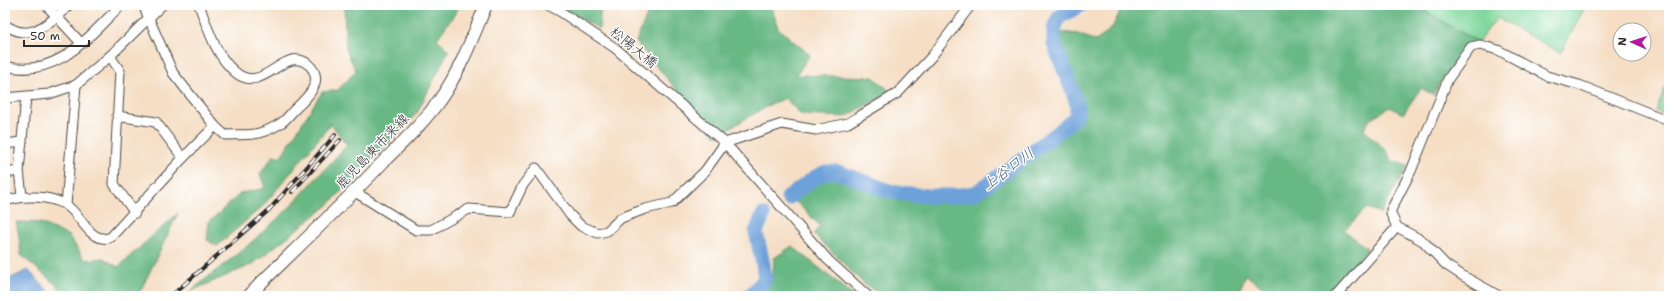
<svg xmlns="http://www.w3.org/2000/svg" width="1674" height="301" font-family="'Shantell Sans','Klee One',sans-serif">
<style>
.green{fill:#7fd79c;stroke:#558164}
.forest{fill:#67b884;stroke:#497258}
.water{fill:#6da1da;stroke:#4c6682}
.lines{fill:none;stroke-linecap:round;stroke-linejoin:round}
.river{stroke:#6da1da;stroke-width:15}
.minor-casing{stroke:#494642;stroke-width:11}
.major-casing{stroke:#494642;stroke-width:14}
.minor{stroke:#fff;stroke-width:9}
.major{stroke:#fff;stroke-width:12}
.rail-casing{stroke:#2b2b2b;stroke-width:4}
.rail{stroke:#fff;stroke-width:2.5;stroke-dasharray:8;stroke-linecap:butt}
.labels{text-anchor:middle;stroke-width:3;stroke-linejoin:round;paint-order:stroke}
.street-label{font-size:14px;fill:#2b2b2b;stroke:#fff}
.water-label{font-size:15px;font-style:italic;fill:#455a71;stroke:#fff}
</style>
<rect width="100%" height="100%" fill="#fff"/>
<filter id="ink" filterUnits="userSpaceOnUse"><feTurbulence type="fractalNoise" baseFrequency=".025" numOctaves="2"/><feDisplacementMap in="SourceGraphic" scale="8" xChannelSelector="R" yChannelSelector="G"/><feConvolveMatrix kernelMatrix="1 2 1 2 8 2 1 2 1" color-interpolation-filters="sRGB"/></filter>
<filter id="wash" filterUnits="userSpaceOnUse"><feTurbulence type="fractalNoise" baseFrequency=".012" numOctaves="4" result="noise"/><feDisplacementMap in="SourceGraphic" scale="16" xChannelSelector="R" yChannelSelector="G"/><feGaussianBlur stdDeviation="0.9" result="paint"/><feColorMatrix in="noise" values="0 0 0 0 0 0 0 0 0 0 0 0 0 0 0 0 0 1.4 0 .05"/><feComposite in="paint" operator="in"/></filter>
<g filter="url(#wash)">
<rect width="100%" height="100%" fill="#f5dec4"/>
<g class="green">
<path d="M1426,5H1586L1561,53L1497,18L1478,42L1425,11Z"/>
<path d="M1669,79V117L1656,111Z"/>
</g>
<g class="forest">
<path d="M344,5H461L437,39L449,50L417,113L328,205L253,264L189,292L245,248L287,210L347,145L331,124L263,206L217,246L207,240L209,222L241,193L265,188L260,174L273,156H281L322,92L338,90L356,71L346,50Z"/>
<path d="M559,5H601L599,29Z"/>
<path d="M651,5H771L778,28L810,55L796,75L873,77L891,92L845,117L801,115L785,98L771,104L716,136L636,42Z"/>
<path d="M1123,5H1426L1425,11L1478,42L1469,44L1444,76L1433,95L1421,88L1403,114L1390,107L1369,120L1364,130L1388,152L1390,160L1408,166L1381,213L1367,208L1344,230L1368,249L1327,296H1274L1246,275L1237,296H884L864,284L814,234L820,226L794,200L813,184L826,177H841L890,195L922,201H963L984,194L1076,124L1083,111L1081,94L1059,45L1060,32L1078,34L1096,41L1112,28Z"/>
<path d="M178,213L141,290L136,296H69L21,255L19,237L16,222L41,223L69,236L85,260L103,258L118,267Z"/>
<path d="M792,246L854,296H757L773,276L774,258Z"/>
</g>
<path class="water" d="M28,270L53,296H5V281Z"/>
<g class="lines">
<g class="river">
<path d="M788,198L814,178L826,172H838L892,192L927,196H954L975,193L1008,170L1066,126L1076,116L1077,108L1076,100L1054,44V29L1059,17L1081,5"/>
<path d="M748,296L752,294L765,279L763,264L756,232L763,215"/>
</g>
</g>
</g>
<g filter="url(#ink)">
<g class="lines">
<g class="minor-casing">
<g id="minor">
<path d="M46,5L81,43"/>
<path d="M143,5L173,73L215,126L225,135C236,134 249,136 259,133C266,131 275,127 281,123C286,120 290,114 294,110C306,99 326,81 309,65C284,43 264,97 235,72C215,55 208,28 199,5"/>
<path d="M548,5L561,12L615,48L725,143L828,260L868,296"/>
<path d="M5,25C10,28 17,32 23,32C38,34 59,15 69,5"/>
<path d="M110,56L120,71L114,184L135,213"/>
<path d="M5,66C57,79 88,37 121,5"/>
<path d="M5,98L49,94L76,85L110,56L162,5"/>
<path d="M117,116L156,122L183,158"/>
<path d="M5,144L22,142"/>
<path d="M5,173L19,171"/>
<path d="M355,192L416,230H431L469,209L510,212L523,185L536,168L570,215L581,226L598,233L607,231L621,218L645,209L672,203L705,171L725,143L782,124L816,130L848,123L898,93L932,56L971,5"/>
<path d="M22,196L19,171L26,97"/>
<path d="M5,201C24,195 48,195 66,205C78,212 88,237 102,238C105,239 109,238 111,237L183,158L215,126"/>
<path d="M66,205L76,85"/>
<path d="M1397,227L1391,214V210L1411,171L1448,79L1471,47L1480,45L1498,50L1547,76L1579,85L1669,121"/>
<path d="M1336,296L1397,227L1423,241L1446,265L1463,276L1499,296"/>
</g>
</g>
<g class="major-casing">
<path id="major" d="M249,296L261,283C302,243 344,203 384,161C404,141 425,121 441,98C461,69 473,36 486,5"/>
</g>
<use href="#minor" class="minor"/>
<use href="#major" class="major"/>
<g class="rail-casing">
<g id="rail">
<path d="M292,192L340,140"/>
<path d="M171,296L269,210L335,135"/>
</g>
</g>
<use href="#rail" class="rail"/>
</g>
</g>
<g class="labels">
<g class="street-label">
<text transform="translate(634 47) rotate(39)" y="5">松陽大橋</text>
<text transform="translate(372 151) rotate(-46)" y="5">鹿児島東市来線</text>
</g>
<g class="water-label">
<text transform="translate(1008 169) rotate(-37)" y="5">上谷口川</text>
</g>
</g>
<rect width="1674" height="301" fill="none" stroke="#fff" stroke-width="20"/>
<g transform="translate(1632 42) rotate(273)"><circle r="19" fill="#ffffff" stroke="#aaaaaa"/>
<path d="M0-3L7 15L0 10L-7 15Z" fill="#b5179e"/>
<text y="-6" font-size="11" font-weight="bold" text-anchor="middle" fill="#2b2b2b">N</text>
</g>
<path d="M24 40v6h65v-6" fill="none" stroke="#2b2b2b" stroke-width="2"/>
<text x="30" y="40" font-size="12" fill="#2b2b2b" stroke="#ffffff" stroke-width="3" paint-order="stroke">50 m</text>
</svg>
